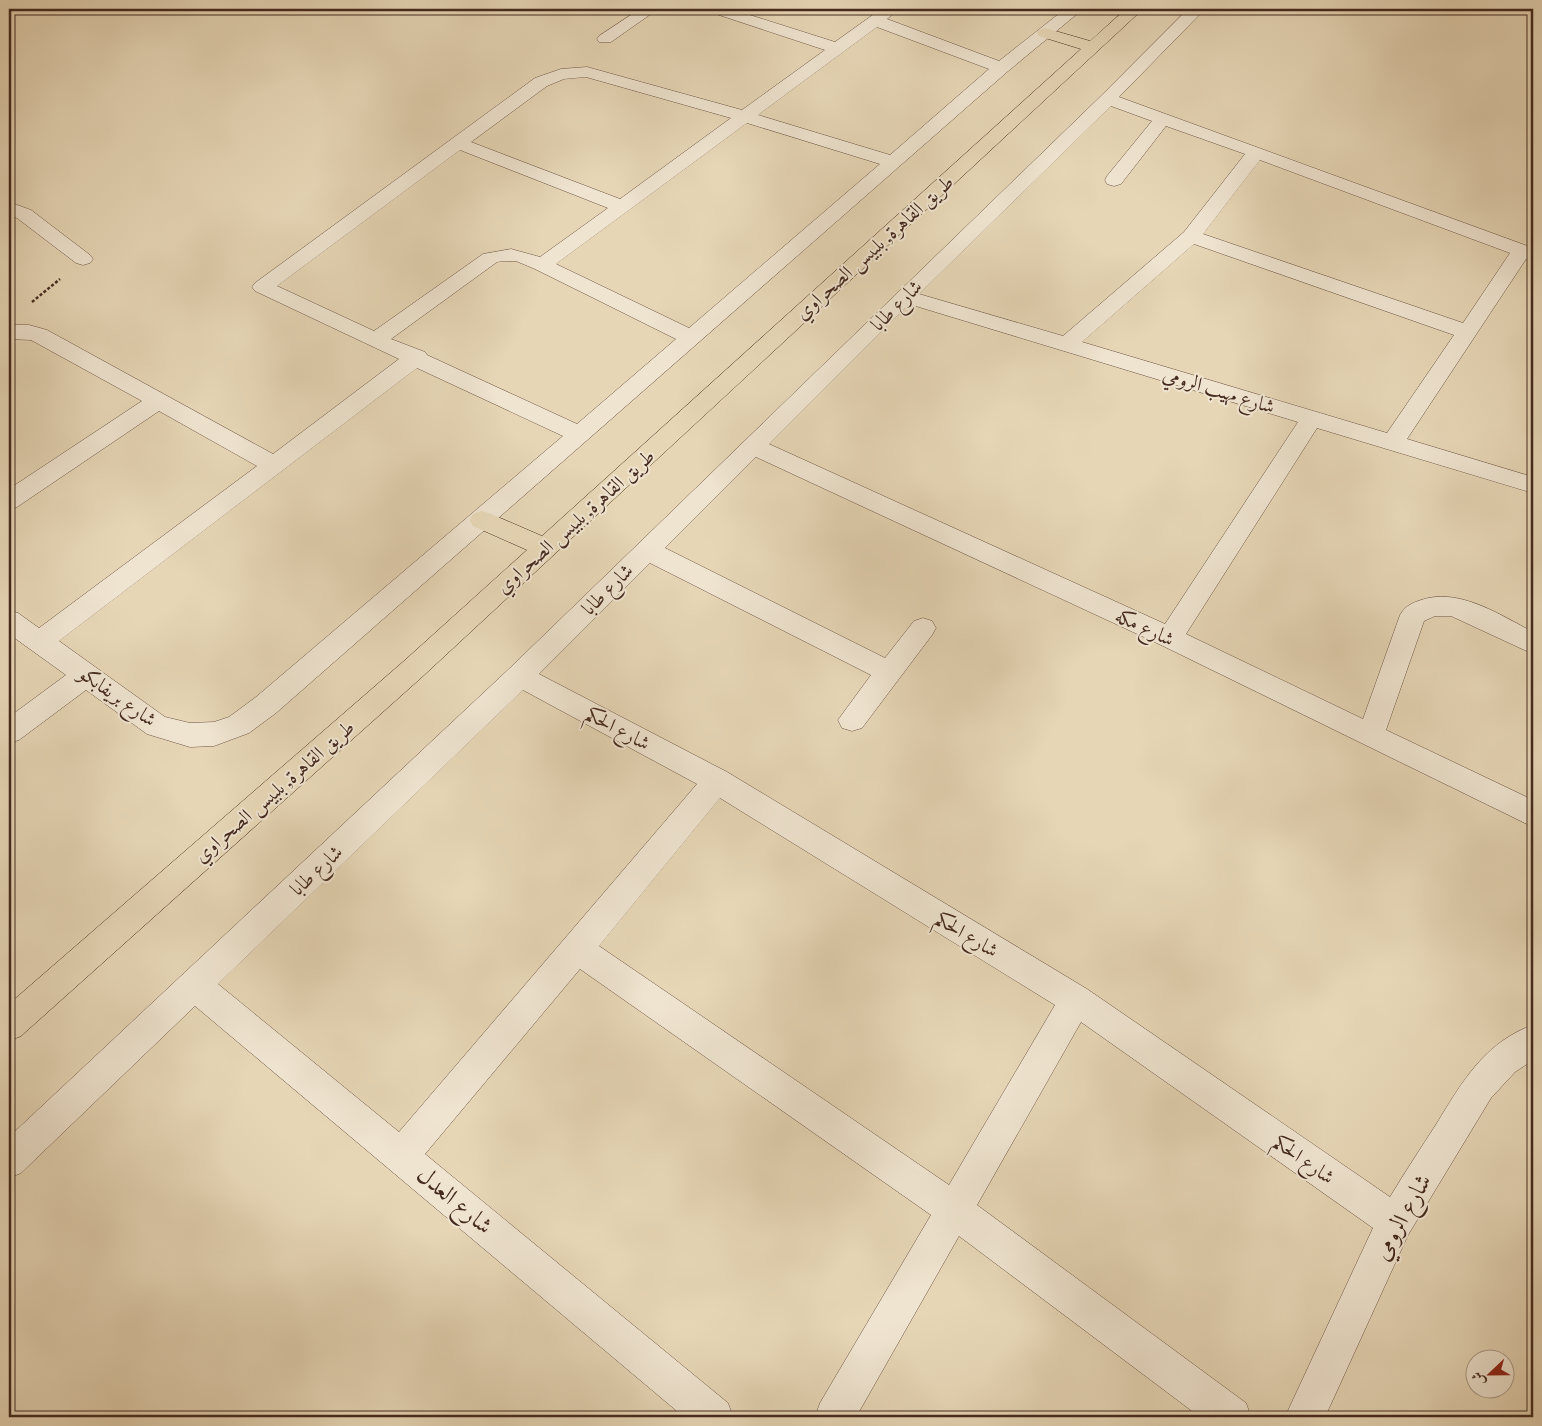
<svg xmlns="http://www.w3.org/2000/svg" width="1542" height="1426" font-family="'Libre Bodoni',Amiri,serif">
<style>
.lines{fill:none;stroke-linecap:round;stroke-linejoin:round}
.minor-casing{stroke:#6d5545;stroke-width:1}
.highway-casing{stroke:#452a1f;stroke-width:1}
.path{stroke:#452a1f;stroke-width:2.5;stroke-dasharray:3 2;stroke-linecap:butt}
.minor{fill:#efe4d0;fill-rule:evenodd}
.highway{fill:#e6d6b6;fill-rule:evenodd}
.labels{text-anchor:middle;stroke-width:4;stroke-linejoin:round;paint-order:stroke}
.street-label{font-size:20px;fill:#452a1f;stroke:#efe4d0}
.near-street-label{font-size:24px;fill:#452a1f;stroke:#efe4d0}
</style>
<rect width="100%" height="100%" fill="#e6d6b6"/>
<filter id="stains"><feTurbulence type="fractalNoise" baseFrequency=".004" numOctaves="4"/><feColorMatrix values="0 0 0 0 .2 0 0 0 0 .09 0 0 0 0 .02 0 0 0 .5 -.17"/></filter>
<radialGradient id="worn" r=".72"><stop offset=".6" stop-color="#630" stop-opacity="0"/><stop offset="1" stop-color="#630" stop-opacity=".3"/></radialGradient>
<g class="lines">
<g class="minor-casing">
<g id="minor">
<path d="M640,9H658L611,42H599L597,39L599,36Z"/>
<path d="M708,9H731L835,42L881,9H899L887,19L999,61L1065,9H1083L1007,72L276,713L249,733L214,746L190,747L147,734L86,690L19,740L9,743V717L66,675L9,634V610L18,613L39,628L257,466L159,411L17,507L9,510V489L142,401L31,340L9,339V325H29L47,330L273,454L399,359L255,291L252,287L255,283L535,78L561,69L587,67L742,110L825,50L710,12ZM877,27L989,69L890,155L758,115ZM586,77L731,118L620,199L471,142L547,86L564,79ZM747,123L880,164L689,328L556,264ZM460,150L608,208L540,257L511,249L483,254L374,331L277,286ZM505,261H516L535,269L676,339L577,424L427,355L425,352L391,339L497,262ZM417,368L563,436L256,697L229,717L214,722L190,723L165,717L59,641Z"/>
<path d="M1188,9H1205L1119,97L1533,248V261L1526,259L1407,439L1533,477V493L1317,428L1186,634L1363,719L1400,615C1405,606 1412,603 1421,600C1459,587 1500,615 1533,632V654L1451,616H1435L1424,621L1386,730L1533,800V827L1161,645L756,457L665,548L885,658L914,621L923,618L932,621L936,628L932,635L862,728L852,731L842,728L838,720L871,675L650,563L539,674L727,772L1087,989L1390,1197C1405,1172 1421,1148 1437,1123C1462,1082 1485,1042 1533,1025V1060L1515,1072L1491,1098L1408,1235L1325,1417H1285L1373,1228L1081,1022L977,1205L1246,1403L1251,1417H1200L959,1236L856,1417H815L820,1403L931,1215L580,969L425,1154L728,1403L733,1417H684L195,1006L21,1173L9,1178V1137L510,668L1102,95ZM1111,106L1152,121L1107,176L1105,180L1107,184L1114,186L1121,184L1166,126L1245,154L1184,232L1063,336L919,294ZM1260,160L1510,253L1463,323L1203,234ZM1194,244L1454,335L1387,433L1082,342ZM909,304L1298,422L1165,624L769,444ZM523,690L697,784L399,1132L218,984ZM720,798L1055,1005L949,1185L599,946Z"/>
<path d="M9,202L31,210L90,255L93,259L90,263L83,265L76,263L17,218L9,215Z"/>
</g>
</g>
<g class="highway-casing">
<path id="highway" d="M1126,9H1143L422,677L21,1036L9,1041V1004L404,661L527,550L473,526L470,520L473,514L482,511L491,514L542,536L1081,49L1039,36L1037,33L1039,30L1045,28L1090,41Z"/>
</g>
<path class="path" d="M32,302L60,279"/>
<use href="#minor" class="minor"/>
<use href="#highway" class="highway"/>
</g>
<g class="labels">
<g class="street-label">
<text transform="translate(874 247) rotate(-42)" y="7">طريق القاهرة, بلبيس الصحراوي</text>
<text transform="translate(896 305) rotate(-45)" y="7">شارع طابا</text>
<text transform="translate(1219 390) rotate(17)" y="7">شارع مهيب الرومي</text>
<text transform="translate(575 521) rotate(-42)" y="7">طريق القاهرة, بلبيس الصحراوي</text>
<text transform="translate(607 589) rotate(-45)" y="7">شارع طابا</text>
<text transform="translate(1145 627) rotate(25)" y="7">شارع مكه</text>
<text transform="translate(118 696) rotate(35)" y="7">شارع بريفابكو</text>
<text transform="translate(618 728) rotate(28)" y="7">شارع الحكم</text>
<text transform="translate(274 791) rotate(-41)" y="7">طريق القاهرة, بلبيس الصحراوي</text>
<text transform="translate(316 870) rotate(-43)" y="7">شارع طابا</text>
<text transform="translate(967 934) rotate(31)" y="7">شارع الحكم</text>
<text transform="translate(1304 1159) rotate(35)" y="7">شارع الحكم</text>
</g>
<g class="near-street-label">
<text transform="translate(455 1200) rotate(40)" y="8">شارع العدل</text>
<text transform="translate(1402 1217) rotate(-61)" y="8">شارع الرومي</text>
</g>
</g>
<rect width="1542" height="1426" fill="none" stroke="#e6d6b6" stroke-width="30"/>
<rect x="10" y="10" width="1522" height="1406" fill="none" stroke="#452a1f" stroke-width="2.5"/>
<rect x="15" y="15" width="1512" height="1396" fill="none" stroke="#452a1f"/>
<g transform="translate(1490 1374) rotate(248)"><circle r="24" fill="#efe4d0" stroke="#ab9a89"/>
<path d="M0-4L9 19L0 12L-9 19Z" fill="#8f2418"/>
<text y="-8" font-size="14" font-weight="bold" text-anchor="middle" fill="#452a1f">ش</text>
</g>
<rect width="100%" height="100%" filter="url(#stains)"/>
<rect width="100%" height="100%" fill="url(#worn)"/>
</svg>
